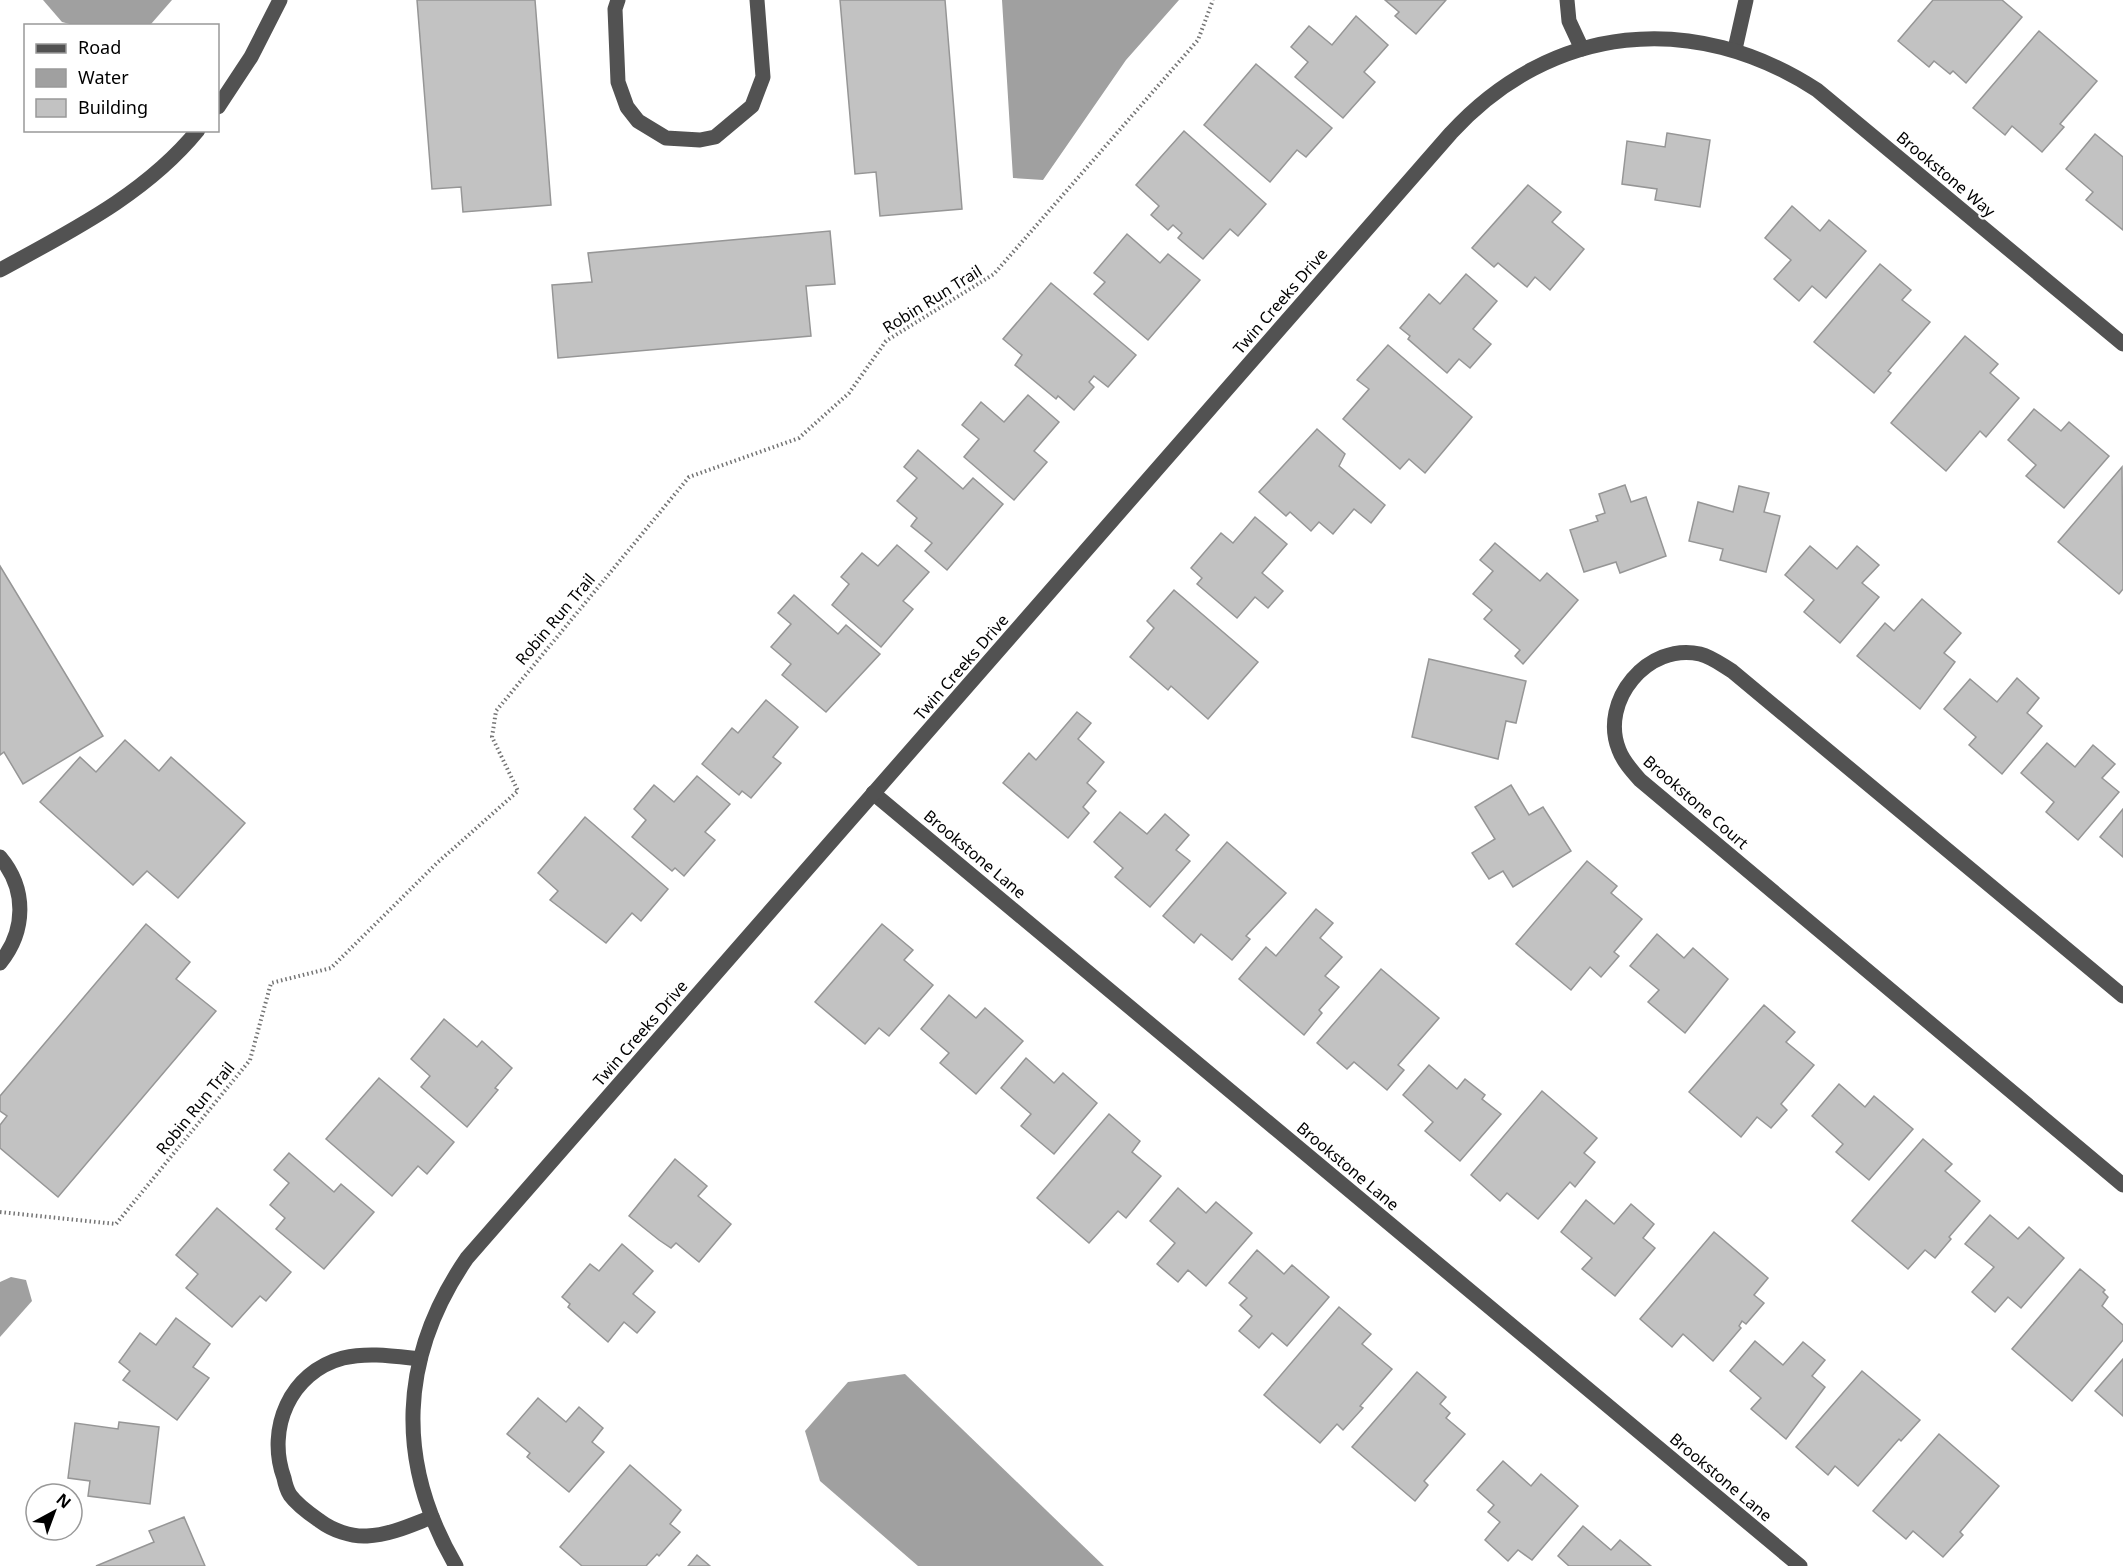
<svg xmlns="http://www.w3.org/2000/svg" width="2123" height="1566" font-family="'Noto Sans',sans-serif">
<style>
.water{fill:#a0a0a0}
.building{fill:#c2c2c2;stroke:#969696;stroke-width:1.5}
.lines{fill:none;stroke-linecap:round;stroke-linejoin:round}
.path{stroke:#747474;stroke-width:4;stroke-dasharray:1.5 3;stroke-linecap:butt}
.minor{stroke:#525252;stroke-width:15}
.labels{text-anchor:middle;stroke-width:4.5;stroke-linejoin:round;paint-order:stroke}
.street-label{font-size:16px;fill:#000;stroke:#fff}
</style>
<rect width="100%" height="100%" fill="#fff"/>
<g class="water">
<path d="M43,0H172L151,24L77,26L62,22Z"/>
<path d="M1002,0H1179L1126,60L1043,180L1013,178Z"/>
<path d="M11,1277L26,1280L32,1301L0,1337V1282Z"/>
<path d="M905,1374L1104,1566H918L820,1481L805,1431L848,1382Z"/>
</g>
<g class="building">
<path d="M417,0H535L551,205L463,212L461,187L432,189Z"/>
<path d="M840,0H945L962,209L880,216L876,172L855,174Z"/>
<path d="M1385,0H1446L1416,34L1395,16L1399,12Z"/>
<path d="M1933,0H2002L2022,17L1966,83L1953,71L1950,74L1934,61L1929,67L1898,41Z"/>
<path d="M1356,16L1388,45L1364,72L1375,82L1343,118L1295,77L1308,62L1291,47L1309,26L1332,45Z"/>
<path d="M2039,31L2097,81L2060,124L2064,127L2042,152L2012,126L2005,135L1973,108Z"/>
<path d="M1256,64L1332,128L1306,157L1297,150L1270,182L1204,125Z"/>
<path d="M1184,131L1266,204L1238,236L1230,229L1203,259L1178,238L1182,233L1173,225L1168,230L1151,215L1159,206L1136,185Z"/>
<path d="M1667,133L1710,140L1700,207L1655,200L1657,189L1622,184L1627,141L1665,147Z"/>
<path d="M2095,134L2123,157V230L2086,200L2093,192L2066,169Z"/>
<path d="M1528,185L1561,212L1552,222L1584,249L1550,290L1535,277L1527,287L1498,263L1494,267L1472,248Z"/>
<path d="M1792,206L1820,231L1829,220L1866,251L1826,298L1812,286L1799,301L1774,279L1791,260L1765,238Z"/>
<path d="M830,231L835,284L806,286L811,336L558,358L552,285L592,282L588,253Z"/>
<path d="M1127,234L1160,263L1168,254L1200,280L1148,340L1094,294L1105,282L1094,273Z"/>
<path d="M1880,264L1911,290L1902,300L1930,322L1888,371L1891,373L1874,393L1814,342Z"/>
<path d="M1466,274L1497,301L1473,329L1491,344L1470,368L1459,359L1447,373L1408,339L1410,336L1400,328L1429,294L1440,304Z"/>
<path d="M1051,283L1136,355L1108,387L1094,376L1089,382L1094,387L1074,410L1058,396L1056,399L1015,365L1022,355L1003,339Z"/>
<path d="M1965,336L1998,364L1990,373L2019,398L1986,437L1980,431L1946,471L1891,423Z"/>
<path d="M1388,345L1472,417L1425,473L1409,459L1400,469L1343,419L1369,389L1357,380Z"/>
<path d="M1028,395L1059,422L1034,451L1047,462L1014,500L964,457L979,439L962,425L981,402L1004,422Z"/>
<path d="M2034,409L2061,431L2069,422L2109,456L2064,508L2026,476L2036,465L2008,440Z"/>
<path d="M1317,429L1345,454L1339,466L1385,505L1371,523L1354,509L1333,534L1319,522L1311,531L1290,512L1286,516L1259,492Z"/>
<path d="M918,450L963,489L973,478L1003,504L947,570L925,551L932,543L911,526L917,518L897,501L917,478L904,467Z"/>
<path d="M2122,467L2123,589L2119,594L2058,542Z"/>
<path d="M1625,485L1631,502L1646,497L1666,556L1620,573L1616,562L1584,572L1570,530L1598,521L1596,516L1605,513L1599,494Z"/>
<path d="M1739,486L1769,493L1764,512L1780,516L1766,572L1720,560L1723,549L1689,541L1698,502L1733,512Z"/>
<path d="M1255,517L1287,544L1262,573L1283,591L1268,608L1255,597L1237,618L1197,584L1202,578L1191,568L1221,533L1233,543Z"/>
<path d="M1495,543L1540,581L1547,573L1578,600L1523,664L1515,656L1520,650L1484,619L1492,610L1473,594L1493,571L1480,560Z"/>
<path d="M897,545L929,572L903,601L913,609L881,647L832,605L849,584L841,577L862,553L878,566Z"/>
<path d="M1810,546L1837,569L1857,546L1879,565L1862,583L1879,597L1840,643L1804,612L1814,600L1785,575Z"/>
<path d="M0,566L103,736L23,784L4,752L0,755Z"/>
<path d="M1174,590L1258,662L1208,719L1171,686L1168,690L1130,657L1154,628L1147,621Z"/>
<path d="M794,595L838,634L846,625L880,654L826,712L782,675L791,664L771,647L791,624L778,613Z"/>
<path d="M1922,599L1961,633L1944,653L1955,662L1920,709L1857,656L1885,623L1894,631Z"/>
<path d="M1429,659L1526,681L1516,723L1506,721L1498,759L1412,737Z"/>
<path d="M2017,678L2039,698L2027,713L2042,726L2002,774L1969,745L1976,737L1944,709L1970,679L1997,702Z"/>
<path d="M766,700L798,727L773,757L781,763L751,798L742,791L739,795L702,764L732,728L738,733Z"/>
<path d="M1077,712L1091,723L1078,739L1104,762L1087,783L1096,791L1083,807L1089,813L1068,838L1003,783L1029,753L1036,760Z"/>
<path d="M125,740L159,771L171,757L245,823L178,898L147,871L133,885L40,802L80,757L96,772Z"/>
<path d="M2047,743L2075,767L2093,745L2115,764L2102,778L2119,792L2078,840L2046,812L2054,802L2021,773Z"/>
<path d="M697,776L730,804L705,832L715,840L684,876L675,868L672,871L632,837L646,820L634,809L654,785L674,802Z"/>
<path d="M1511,785L1529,815L1543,807L1571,851L1513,887L1503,871L1489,879L1472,853L1495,839L1475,807Z"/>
<path d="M2123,809V857L2100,837Z"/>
<path d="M1120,812L1147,834L1165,814L1189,835L1176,850L1190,861L1150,907L1115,877L1123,868L1094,842Z"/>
<path d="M585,817L668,889L641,921L632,913L606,943L550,900L558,891L538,873Z"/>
<path d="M1227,842L1286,893L1246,936L1250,939L1232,960L1201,934L1194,943L1163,916Z"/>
<path d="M1587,861L1617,886L1611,893L1642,919L1614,952L1619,956L1601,977L1590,967L1571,990L1516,944Z"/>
<path d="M1316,909L1333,923L1320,938L1342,957L1325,976L1339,987L1319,1010L1322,1013L1304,1035L1239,979L1266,947L1276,956Z"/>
<path d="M146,924L190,962L176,979L216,1011L58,1197L0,1148V1125L7,1116L0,1111V1096Z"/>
<path d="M882,924L913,950L904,960L933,985L889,1036L879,1028L865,1044L815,1002Z"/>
<path d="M1657,934L1684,958L1693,948L1728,979L1685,1033L1648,1002L1659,990L1630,966Z"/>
<path d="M1381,969L1439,1018L1398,1065L1404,1070L1387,1090L1354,1062L1347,1069L1317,1043Z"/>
<path d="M949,995L976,1018L985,1008L1023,1041L976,1094L940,1063L949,1053L921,1029Z"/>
<path d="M1764,1005L1795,1032L1786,1042L1814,1065L1781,1104L1787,1110L1771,1128L1757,1117L1741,1137L1689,1092Z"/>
<path d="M444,1019L477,1047L482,1041L512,1068L495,1088L498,1090L467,1127L421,1087L430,1076L411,1059Z"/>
<path d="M1026,1058L1054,1083L1063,1073L1097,1103L1054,1154L1021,1126L1031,1114L1001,1088Z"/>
<path d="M1429,1065L1457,1089L1465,1079L1485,1095L1482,1099L1501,1114L1460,1161L1425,1131L1433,1122L1403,1095Z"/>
<path d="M379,1078L454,1142L427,1174L418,1166L392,1196L326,1139Z"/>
<path d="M1839,1084L1865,1107L1874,1096L1913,1129L1869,1180L1836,1152L1843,1144L1812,1116Z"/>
<path d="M1542,1091L1597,1138L1584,1153L1595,1162L1575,1187L1570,1182L1538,1219L1507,1193L1500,1201L1471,1175Z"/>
<path d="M1109,1114L1140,1141L1132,1152L1161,1176L1126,1218L1118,1211L1089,1243L1037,1198Z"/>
<path d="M1923,1139L1952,1164L1945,1171L1980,1201L1949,1237L1951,1239L1935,1258L1925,1250L1908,1269L1852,1221Z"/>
<path d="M289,1153L334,1192L341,1184L374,1212L324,1269L276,1229L285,1218L270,1205L289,1183L274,1170Z"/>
<path d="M675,1159L707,1186L698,1196L731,1224L699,1262L676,1243L671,1248L659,1240L629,1216Z"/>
<path d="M1178,1188L1206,1213L1216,1202L1252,1233L1206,1286L1188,1270L1178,1282L1157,1264L1175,1243L1150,1221Z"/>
<path d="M1586,1200L1614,1224L1631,1204L1654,1224L1643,1238L1655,1248L1615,1296L1582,1269L1592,1258L1561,1232Z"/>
<path d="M217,1208L291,1272L266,1301L260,1296L232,1327L186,1288L198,1274L176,1255Z"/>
<path d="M1990,1215L2018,1239L2029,1227L2064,1258L2021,1308L2008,1297L1995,1312L1972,1292L1994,1267L1965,1244Z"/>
<path d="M1714,1232L1768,1278L1754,1295L1764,1303L1746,1324L1742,1321L1739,1326L1741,1328L1713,1361L1683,1334L1672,1347L1640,1319Z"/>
<path d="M622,1244L653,1271L633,1294L655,1312L637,1333L624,1322L608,1342L568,1307L570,1304L562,1297L590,1264L599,1271Z"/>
<path d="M1257,1250L1284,1274L1292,1265L1329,1297L1287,1346L1272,1333L1259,1348L1239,1331L1252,1316L1240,1305L1247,1298L1229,1283Z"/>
<path d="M2080,1269L2105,1290L2103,1292L2108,1297L2102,1306L2123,1325V1340L2072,1401L2012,1349Z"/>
<path d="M1339,1307L1371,1334L1362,1344L1392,1369L1360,1406L1363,1408L1343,1430L1337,1424L1320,1443L1264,1395Z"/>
<path d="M176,1318L210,1344L193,1367L209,1378L177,1420L123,1380L130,1371L119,1362L140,1333L156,1345Z"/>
<path d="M1755,1341L1783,1365L1803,1342L1825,1360L1812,1376L1825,1387L1786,1439L1751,1409L1761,1398L1730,1371Z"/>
<path d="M2123,1359V1416L2095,1391Z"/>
<path d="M1862,1371L1920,1420L1901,1441L1899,1439L1858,1486L1835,1466L1828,1475L1796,1447Z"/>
<path d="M1417,1372L1446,1397L1440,1404L1450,1413L1446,1418L1465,1434L1424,1481L1428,1485L1415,1501L1352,1447Z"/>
<path d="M538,1398L566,1422L579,1407L603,1428L592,1442L604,1452L569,1492L527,1457L530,1453L507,1434Z"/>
<path d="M119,1422L159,1427L150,1504L88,1496L90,1481L68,1478L75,1423L118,1429Z"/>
<path d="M1939,1434L1999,1486L1960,1532L1963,1535L1943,1557L1913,1531L1906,1539L1873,1511Z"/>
<path d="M1503,1461L1531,1486L1541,1474L1578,1506L1532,1560L1518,1550L1508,1561L1485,1540L1500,1522L1488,1512L1494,1505L1477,1490Z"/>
<path d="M630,1465L681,1510L670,1524L680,1532L659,1556L657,1554L646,1566H582L560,1547Z"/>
<path d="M184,1517L205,1566H96L154,1542L149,1531Z"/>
<path d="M1583,1526L1611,1550L1620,1540L1651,1566H1569L1558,1556Z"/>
<path d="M697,1555L710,1566H688Z"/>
</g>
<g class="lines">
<path class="path" d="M0,1212L116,1224L250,1060L271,983L331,968L437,863L518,791L492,737L496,711L689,477L799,438L849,393L886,341L994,274L1198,40L1213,0"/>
<g class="minor">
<path d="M618,0L615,9L618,82L627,107L638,121L666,138L700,140L715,137L752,106L763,77L757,0"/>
<path d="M1567,0L1569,21L1582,49"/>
<path d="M1735,49L1746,0"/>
<path d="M218,107L251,57L280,0"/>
<path d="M0,270C71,231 146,194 198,130"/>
<path d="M873,793L1800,1566"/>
<path d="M0,857C27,889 26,931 0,963"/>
<path d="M2123,996L1732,671C1722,665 1712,657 1700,654C1648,642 1599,701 1619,750C1623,761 1632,771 1640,780L2123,1185"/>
<path d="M420,1359C393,1356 368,1352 343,1358C290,1372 266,1429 284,1478C285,1483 287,1490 290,1495C298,1506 310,1514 320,1521C332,1530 351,1537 367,1536C390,1535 411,1525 432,1517"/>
<path d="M456,1566C395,1462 399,1357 467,1258L1451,133C1552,23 1694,10 1817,90L2123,344"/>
</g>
</g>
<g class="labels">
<g class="street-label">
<text transform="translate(1946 174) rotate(40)" y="6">Brookstone Way</text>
<text transform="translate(932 299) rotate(-32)" y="6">Robin Run Trail</text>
<text transform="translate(1280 301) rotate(-49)" y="6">Twin Creeks Drive</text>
<text transform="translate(555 619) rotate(-50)" y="6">Robin Run Trail</text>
<text transform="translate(961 667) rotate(-49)" y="6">Twin Creeks Drive</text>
<text transform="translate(1696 802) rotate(41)" y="6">Brookstone Court</text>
<text transform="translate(975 854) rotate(40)" y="6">Brookstone Lane</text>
<text transform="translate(640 1033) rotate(-49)" y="6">Twin Creeks Drive</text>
<text transform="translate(195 1108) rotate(-51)" y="6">Robin Run Trail</text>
<text transform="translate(1348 1166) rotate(40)" y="6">Brookstone Lane</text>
<text transform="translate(1721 1477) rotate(40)" y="6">Brookstone Lane</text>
</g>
</g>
<rect x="24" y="24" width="195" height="108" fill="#ffffff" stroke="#999999" stroke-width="1.5"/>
<rect x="36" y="44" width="30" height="9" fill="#525252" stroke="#999999" stroke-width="1.5"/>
<text x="78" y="54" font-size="18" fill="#000000">Road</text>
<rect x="36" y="69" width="30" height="18" fill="#a0a0a0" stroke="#999999" stroke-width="1.5"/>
<text x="78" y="84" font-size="18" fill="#000000">Water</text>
<rect x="36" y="99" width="30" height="18" fill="#c2c2c2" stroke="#999999" stroke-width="1.5"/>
<text x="78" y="114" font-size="18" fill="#000000">Building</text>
<g transform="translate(54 1512) rotate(41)"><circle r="28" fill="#ffffff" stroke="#999999" stroke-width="1.5"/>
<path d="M0-4.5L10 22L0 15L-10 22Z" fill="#000000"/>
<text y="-9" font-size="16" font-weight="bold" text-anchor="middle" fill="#000000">N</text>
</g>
</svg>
